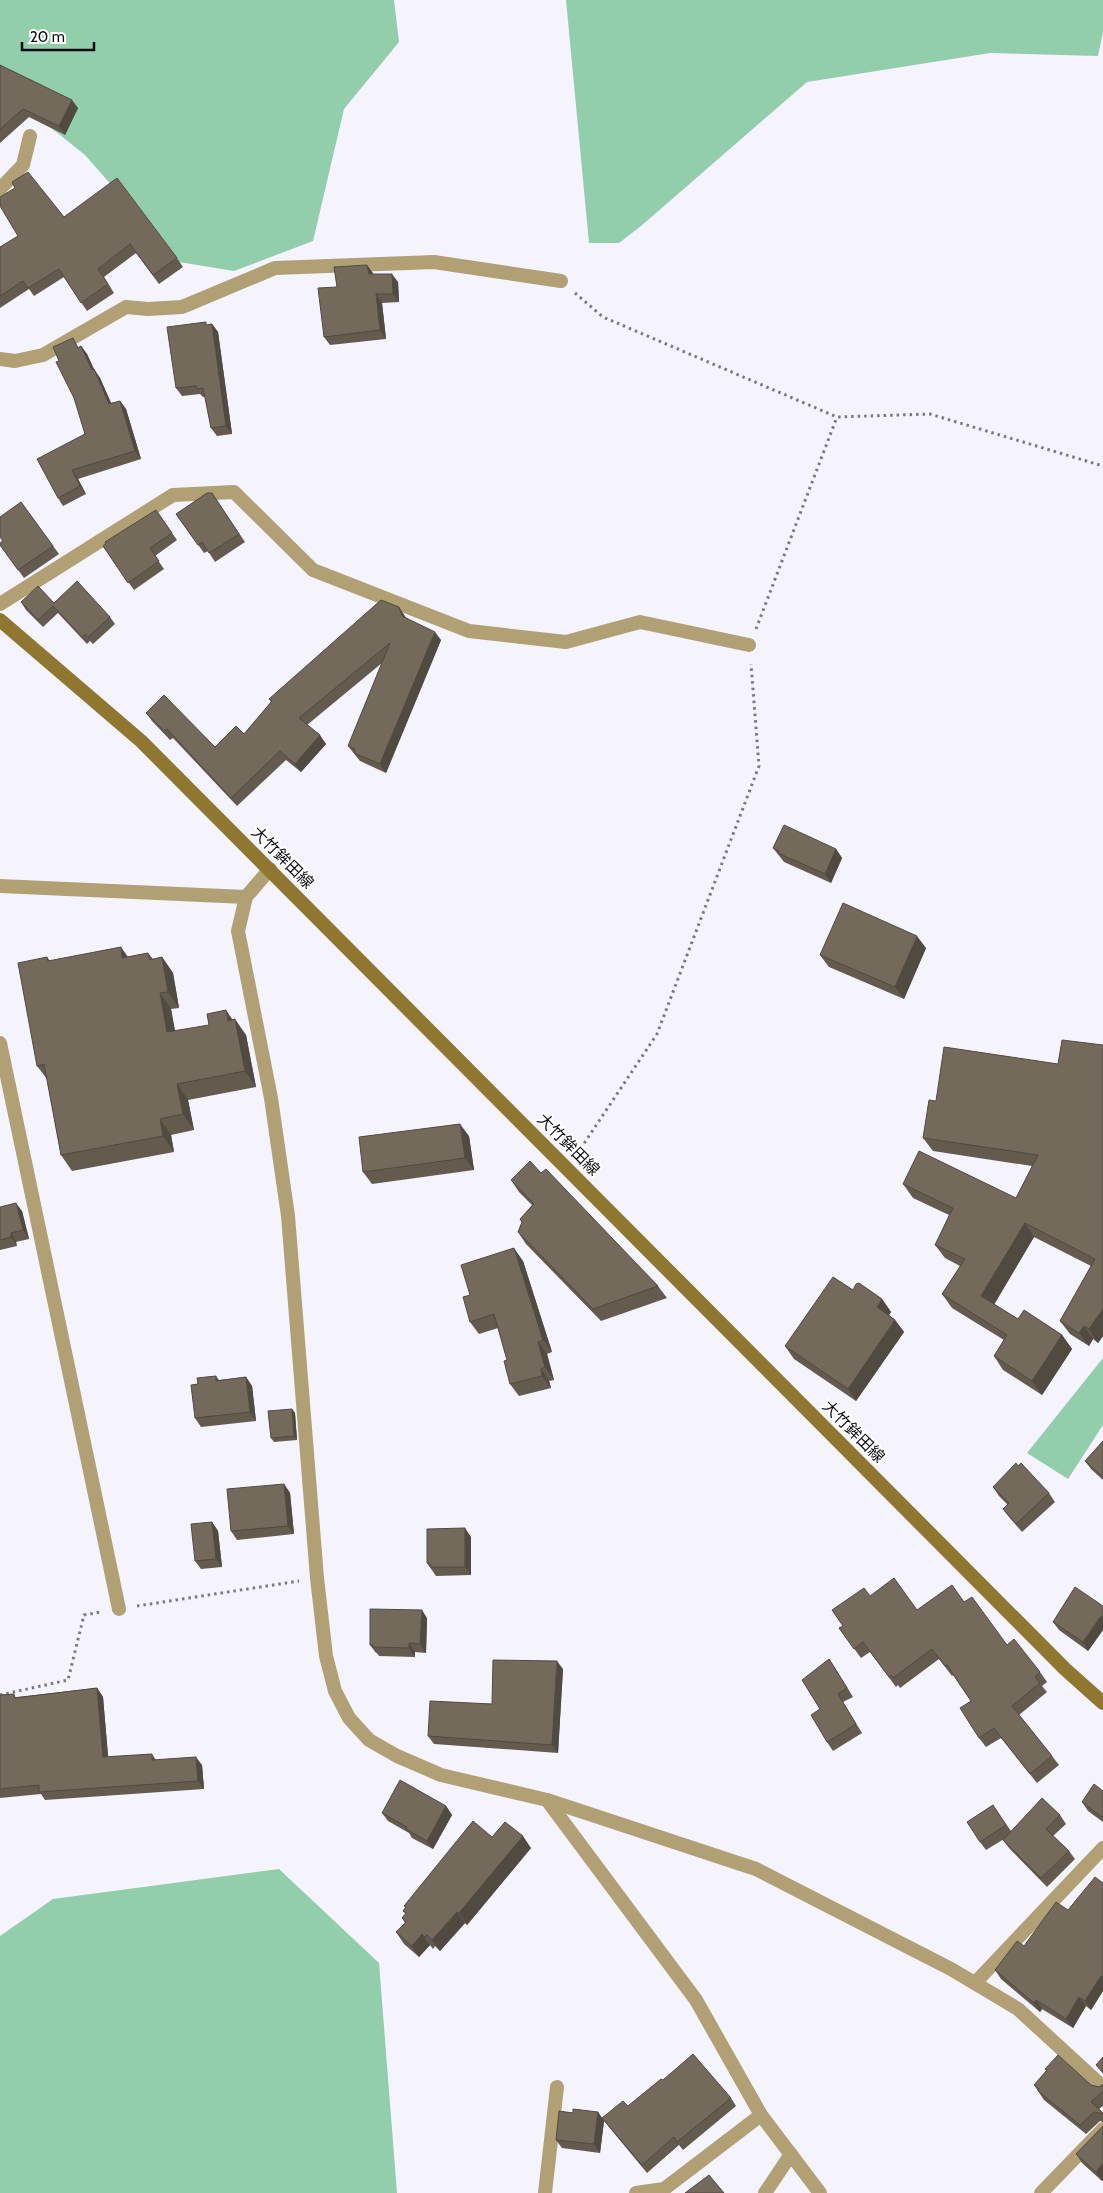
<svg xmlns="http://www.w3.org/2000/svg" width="1103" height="2193" font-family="Cabin,'Noto Sans JP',sans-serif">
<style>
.forest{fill:#92ceab}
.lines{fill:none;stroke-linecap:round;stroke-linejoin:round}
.path{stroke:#7a7880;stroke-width:3;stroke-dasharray:2.5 4;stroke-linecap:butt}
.minor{stroke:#b0a074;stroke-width:14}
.secondary{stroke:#8f772f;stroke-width:14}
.wall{fill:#645b4f}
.shaded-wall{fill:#514a40}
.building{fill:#746a5c;stroke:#514a40}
.labels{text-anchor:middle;stroke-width:4.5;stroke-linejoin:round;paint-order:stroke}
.street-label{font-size:16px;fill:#0e0c12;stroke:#fff}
</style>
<rect width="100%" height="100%" fill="#f5f3fe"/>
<g class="forest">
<path d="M0,0H394L399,42L344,109L313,241L234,271L179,262L85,155L0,87Z"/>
<path d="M566,0H1103V32L1098,56L990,53L807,82L641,226L619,243H589Z"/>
<path d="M1103,1358V1425L1068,1479L1027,1453Z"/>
<path d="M279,1869L379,1963L397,2193H0V1936L53,1899Z"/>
</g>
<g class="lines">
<g class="path">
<path d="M575,293L603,317L837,417L930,414L1103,466"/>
<path d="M756,629L837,417"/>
<path d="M577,1154L657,1034L759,766L751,664"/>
<path d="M137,1606L299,1581"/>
<path d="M0,1695L68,1680L84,1615L101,1612"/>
</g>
<g class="minor">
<path d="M0,189L23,165L30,136"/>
<path d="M0,359L15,361L43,355L126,307L148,309L182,307L275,268L434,262L561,281"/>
<path d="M0,604L173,495L234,492L313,570L469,631L566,642L640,622L749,645"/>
<path d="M0,886L246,897L270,869"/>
<path d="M246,897L238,931L271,1098L288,1216L317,1578L326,1656L335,1691L349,1718L369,1740L397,1756L441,1775L547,1800L756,1869L951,1969L1018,2009L1103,2087"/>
<path d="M0,1043L119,1609"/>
<path d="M547,1800L696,2000L761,2115L820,2193"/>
<path d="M975,1983L1103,1848"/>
<path d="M545,2193L557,2087"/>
<path d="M636,2193L664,2189L761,2115"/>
<path d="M765,2193L791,2154"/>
<path d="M1041,2193L1103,2129"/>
</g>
<path class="secondary" d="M0,620L141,741L1065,1669L1103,1703"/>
</g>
<g class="wall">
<path d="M0,65L78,108L65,135L29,117L0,143Z"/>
<path d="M64,217L177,258L183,267L159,284L136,253L104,277L114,293L87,311L64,277L34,296L29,289L0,308V247Z"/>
<path d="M367,265L373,274L398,282L399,302L382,303L386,339L330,345L324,337L337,287Z"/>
<path d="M212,324L218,332L232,434L217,436L211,428L205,397H203L200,394L182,396L176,388L208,325Z"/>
<path d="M81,346L87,354L94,369L100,378L111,403L120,401L126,409L141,459L78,479L86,494L63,506L58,498L85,434L79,347Z"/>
<path d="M212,493L245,542L215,562L208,551L204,553L176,514Z"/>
<path d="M21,502L59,554L24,578L0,545Z"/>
<path d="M156,510L177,540L155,556L164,569L134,590L103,546Z"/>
<path d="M21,602L54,603L110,617L115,624L93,644L90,641L87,644L58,613L43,627L26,610Z"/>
<path d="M405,616L406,618L441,640L386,773L360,761L348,746L382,663L307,725L326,744L301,772L286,760L237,806L173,738L170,740L152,721L146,713L215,747L244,734L271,702L269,699Z"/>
<path d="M773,848L836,849L842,858L831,883L784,862Z"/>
<path d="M926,948L904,999L829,967L820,955Z"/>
<path d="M148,953L153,959L162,957L173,973L179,1008L171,1009L175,1031L209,1025L233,1020L246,1035L256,1087L188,1100L194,1130L171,1135L174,1152L72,1171L61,1155L47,1079L37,1066L47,957L50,961L127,957Z"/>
<path d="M1103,1045V1336L1098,1343L1093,1339L1089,1346L1070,1334L1060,1321L1091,1266L1034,1237L994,1304L1018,1319L1062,1335L1072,1349L1042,1395L1003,1370L994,1356L1004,1340L952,1308L942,1294L960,1266L945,1258L935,1245L949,1215L913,1198L903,1184L1016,1198L1032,1166L933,1151L923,1138L936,1101L1058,1064Z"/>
<path d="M469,1136L474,1170L372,1184L363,1172Z"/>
<path d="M541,1173L658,1286L667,1298L601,1321L526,1244L518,1232L522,1222L520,1219L532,1205L519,1192L511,1180Z"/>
<path d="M0,1207L22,1211L29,1239L16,1242L17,1246L0,1250Z"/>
<path d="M523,1261L552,1352L547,1354L554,1380L549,1381L551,1388L519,1396L510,1384L507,1360L498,1328L479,1334L470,1322V1295Z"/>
<path d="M853,1290L882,1299L891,1312L889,1315L895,1320L904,1332L856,1401L794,1359L785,1346Z"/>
<path d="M216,1376L219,1380L246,1377L252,1386L256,1421L201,1427L195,1418L198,1384Z"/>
<path d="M292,1409L295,1413L297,1440L274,1442L271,1438Z"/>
<path d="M1103,1441V1480L1091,1469L1085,1461Z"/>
<path d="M284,1484L290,1493L294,1534L237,1540L231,1531Z"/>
<path d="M993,1487L1049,1493L1055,1502L1022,1532L1009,1517L1003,1509L1008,1505L999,1496Z"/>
<path d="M212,1522L218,1531L222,1567L201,1569L195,1561Z"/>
<path d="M471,1537V1575L436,1576L427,1563Z"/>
<path d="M870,1596L917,1610L964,1602L1007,1645L1040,1672L1047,1682L1042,1686L1047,1692L1019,1715L1052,1756L1059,1765L1037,1783L1001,1738L986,1747L979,1738L971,1701L953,1675L952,1676L939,1659L900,1688L898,1685L896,1687L870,1652L861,1658L839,1628L843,1626Z"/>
<path d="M1103,1606V1630L1088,1651L1059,1630L1053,1622Z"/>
<path d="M427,1618L426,1653L415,1652V1657L379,1656L377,1653H376L370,1645Z"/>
<path d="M829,1659L853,1697L843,1702L862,1733L833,1751L827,1742L820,1709Z"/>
<path d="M563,1669L558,1753L434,1744L428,1736Z"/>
<path d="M97,1688L103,1697L108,1757L152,1754L156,1760L202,1765L204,1789L45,1800L41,1794L0,1798V1695L17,1697Z"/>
<path d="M1103,1791V1822L1088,1811L1082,1802Z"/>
<path d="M446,1806L452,1815L433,1849L412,1838L409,1833L388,1821L382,1813Z"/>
<path d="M999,1814L1011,1831L1060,1815L1066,1824L1053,1836L1069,1851L1075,1859L1047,1887L1009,1848L1003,1840L1004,1839L986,1850L980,1842Z"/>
<path d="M492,1837L531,1848L467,1925L465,1923L440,1951L435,1946L433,1949L430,1945L419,1957L404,1944L396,1932L405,1923L402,1918L406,1914L403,1911L406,1908L404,1906Z"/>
<path d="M1103,1883V1991L1091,2010L1086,2006L1073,2028L1042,2009L1040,2012L1001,1979L995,1970L1024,1946Z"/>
<path d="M1045,2069L1091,2085L1099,2087L1103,2084V2106L1099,2109L1103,2113V2122L1100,2121L1086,2134L1044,2100L1034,2085L1047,2071Z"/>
<path d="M663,2080L731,2098L736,2106L683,2150L679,2145L647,2173L604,2121L600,2153L562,2148L556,2140L573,2113L598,2112L602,2118L628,2106Z"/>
<path d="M1103,2126V2180L1102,2181L1082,2163L1076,2154Z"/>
</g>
<g class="shaded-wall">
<path d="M72,100L78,108L65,135L59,126Z"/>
<path d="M367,265L373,273L374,283L369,274Z"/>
<path d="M392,274L398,282L399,302L393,294Z"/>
<path d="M376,294L382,303L386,339L380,330Z"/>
<path d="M212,324L218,332L232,434L226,426Z"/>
<path d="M81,346L87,354L98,379L92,370Z"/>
<path d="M94,369L100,378L115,412L109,404Z"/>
<path d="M120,401L126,409L141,459L135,451Z"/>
<path d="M72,470L78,479L86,494L80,486Z"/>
<path d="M399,607L405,616L408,625L402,616Z"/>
<path d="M435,632L441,640L386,773L380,764Z"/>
<path d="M320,735L326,744L301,772L295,764Z"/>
<path d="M836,849L842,858L831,883L825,874Z"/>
<path d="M917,936L926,948L904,999L895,987Z"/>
<path d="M121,947L132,963L122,958Z"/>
<path d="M162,957L173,973L179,1008L168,992Z"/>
<path d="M160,993L171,1009L178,1048L167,1032Z"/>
<path d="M226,1010L236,1025L235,1019L246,1035L256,1087L245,1071L228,1021Z"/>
<path d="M177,1084L188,1100L194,1130L183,1114Z"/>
<path d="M160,1119L171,1135L174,1152L163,1136Z"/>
<path d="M460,1124L469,1136L474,1170L465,1158Z"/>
<path d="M16,1203L22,1211L29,1239L23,1230Z"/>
<path d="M1025,1223L1034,1237L991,1310L981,1296Z"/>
<path d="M11,1233L16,1242L17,1246L11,1237Z"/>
<path d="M514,1248L523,1261L552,1352L543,1340Z"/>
<path d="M882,1299L891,1312L886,1319L877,1307Z"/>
<path d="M1103,1309V1336L1098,1343L1089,1329Z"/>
<path d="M895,1320L904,1332L856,1401L848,1389Z"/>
<path d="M1084,1326L1093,1339L1089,1346L1079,1333Z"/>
<path d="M1062,1335L1072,1349L1042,1395L1032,1381Z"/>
<path d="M538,1342L547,1354L554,1380L545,1367Z"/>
<path d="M541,1369L549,1381L551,1388L542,1376Z"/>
<path d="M246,1377L252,1386L256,1421L250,1412Z"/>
<path d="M292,1409L295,1413L297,1440L294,1436Z"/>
<path d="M284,1484L290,1493L294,1534L288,1526Z"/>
<path d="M212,1522L218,1531L222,1567L216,1559Z"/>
<path d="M465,1528L471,1537V1575L465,1567Z"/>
<path d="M422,1610L427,1618L426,1653L420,1644Z"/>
<path d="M1101,1616L1103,1619V1630L1088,1651L1083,1642Z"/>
<path d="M409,1643L415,1652V1657L409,1648Z"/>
<path d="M829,1659L835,1668L853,1697L847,1688Z"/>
<path d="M557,1661L563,1669L558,1753L552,1745Z"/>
<path d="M97,1688L103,1697L109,1766L103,1757Z"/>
<path d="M196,1757L202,1765L204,1789L198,1781Z"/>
<path d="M446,1806L452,1815L433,1849L427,1841Z"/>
<path d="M523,1836L531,1848L467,1925L459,1913Z"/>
<path d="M457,1912L465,1923L440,1951L432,1940Z"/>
<path d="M422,1934L430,1945L419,1957L412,1946Z"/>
<path d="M1101,1976L1103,1978V1991L1091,2010L1085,2001Z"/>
<path d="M1079,1997L1086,2006L1073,2028L1066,2019Z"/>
<path d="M1036,2000L1042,2009L1040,2012L1034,2003Z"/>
<path d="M598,2112L604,2121L602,2118L604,2121L600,2153L594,2144Z"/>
<path d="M1103,2163V2180L1102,2181L1096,2172Z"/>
</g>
<g class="building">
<path d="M0,65L72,100L59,126L23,109L0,129Z"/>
<path d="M28,172L64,217L117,178L177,258L153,275L130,244L98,269L108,284L81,303L59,269L28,288L23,281L0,296V247L18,236L0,206V197L15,188L12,182Z"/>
<path d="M367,265L369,274H392L393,294H376L380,330L324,337L318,288L337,287L334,267Z"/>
<path d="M206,322V325L212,324L226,426L211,428L203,388L197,389L196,386L176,388L167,327Z"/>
<path d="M73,338L78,348L81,346L92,370L94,369L109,404L120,401L135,451L72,470L80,486L58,498L37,459L85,434L74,398L56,362L59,361L53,347Z"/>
<path d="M207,493H212L239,534L209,553L202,542L198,545L176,514Z"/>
<path d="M21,502L53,546L18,570L0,545V543L3,541L0,537V517Z"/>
<path d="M156,510L172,533L150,548L159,561L128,583L103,546L106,544L105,542Z"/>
<path d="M77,581L110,617L88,637L85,634L82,637L53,606L38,620L21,602L38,586L54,603Z"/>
<path d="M381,600L399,607L402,616L435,632L380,764L354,753L355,749L348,746L390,643L299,718L320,735L295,764L280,751L231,798L167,729L164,731L146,713L164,695L215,747L236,726L244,734L272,701L269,699Z"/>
<path d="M784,825L836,849L825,874L778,853L779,851L773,848Z"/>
<path d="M843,903L917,936L895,987L820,955Z"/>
<path d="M121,947L122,958L148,953L150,960L162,957L168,992L160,993L167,1032L209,1025L207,1014L226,1010L228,1021L235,1019L245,1071L177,1084L183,1114L160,1119L163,1136L61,1155L44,1064L37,1066L18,963L47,957L48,961Z"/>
<path d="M1062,1040L1103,1045V1309L1089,1329L1084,1326L1079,1333L1060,1321L1095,1259L1025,1223L981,1296L1018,1319L1024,1310L1062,1335L1032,1381L994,1356L1007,1335L942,1294L965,1259L935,1245L953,1208L903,1184L919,1151L1016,1198L1038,1155L923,1138L929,1100L936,1101L944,1047L1058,1064Z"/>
<path d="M460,1124L465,1158L363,1172L359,1137Z"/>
<path d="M530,1161L541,1173L546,1169L658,1286L593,1309L518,1232L522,1222L520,1219L534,1204L511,1180Z"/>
<path d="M16,1203L23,1230L11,1233V1237L0,1240V1207Z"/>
<path d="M514,1248L543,1340L538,1342L545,1367L541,1369L542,1376L510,1384L504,1361L507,1360L494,1314L470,1322L463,1297L470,1295L461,1265Z"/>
<path d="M833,1277L853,1290L856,1284L859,1283L882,1299L877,1307L895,1320L848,1389L785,1346Z"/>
<path d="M216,1376V1381L246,1377L250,1412L195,1418L191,1385L198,1384L197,1378Z"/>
<path d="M292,1409L294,1436L271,1438L268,1411Z"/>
<path d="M1103,1441V1477L1085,1461Z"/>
<path d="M1016,1463L1018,1466L1021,1463L1049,1493L1016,1524L1003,1509L1009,1503L993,1487Z"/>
<path d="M284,1484L288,1526L231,1531L227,1489Z"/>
<path d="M212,1522L216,1559L195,1561L191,1524Z"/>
<path d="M465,1528V1567H430V1564L427,1563V1529Z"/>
<path d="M894,1578L917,1610L952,1585L964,1602L972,1597L1007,1645L1014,1639L1040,1672L1035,1677L1040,1683L1012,1706L1052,1756L1030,1774L994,1728L979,1738L960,1708L971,1701L947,1665L945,1666L932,1649L893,1678L891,1675L889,1677L863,1642L854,1649L839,1628L843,1626L832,1610L864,1588L870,1596Z"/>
<path d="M1075,1587L1103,1606V1618L1101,1616L1083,1642L1053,1622Z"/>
<path d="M370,1609L422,1610L420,1644L409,1643V1648L373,1647V1645H370Z"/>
<path d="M829,1659L847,1688L838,1694L856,1724L827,1742L811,1715L820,1709L802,1680Z"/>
<path d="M493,1660L557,1661L552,1745L428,1736L430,1701L492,1704Z"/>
<path d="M97,1688L103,1757L152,1754V1760L196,1757L198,1781L39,1792V1785L0,1789V1695L14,1694L15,1698Z"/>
<path d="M400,1780L446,1806L427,1841L406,1829L407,1827L382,1813Z"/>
<path d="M1094,1784L1103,1791V1816L1102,1817L1082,1802Z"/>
<path d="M1042,1798L1060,1815L1046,1829L1069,1851L1041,1878L1003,1840Z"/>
<path d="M993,1805L1006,1825L980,1842L967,1822Z"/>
<path d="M473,1821L492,1837L505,1822L523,1836L459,1913L457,1912L432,1940L427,1935L425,1937L422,1934L412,1946L396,1932L406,1922L402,1918L406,1913L403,1911L406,1907L404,1906Z"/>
<path d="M1095,1877L1103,1883V1977L1101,1976L1085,2001L1079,1997L1066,2019L1036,2000L1034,2003L995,1970L1017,1941L1024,1946L1056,1902L1068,1910Z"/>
<path d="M693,2054L731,2098L677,2142L674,2137L642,2165L602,2118L623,2101L628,2106L661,2079L663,2080Z"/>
<path d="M1058,2055L1091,2085L1099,2087L1103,2084V2091L1091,2102L1103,2113V2114L1094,2112L1080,2125L1038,2091L1039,2089L1034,2085L1047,2070L1045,2069Z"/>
<path d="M1103,2057V2073L1096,2065Z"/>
<path d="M573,2109L598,2112L594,2144L556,2140L559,2111L573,2113Z"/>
<path d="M1103,2126V2163L1096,2172L1076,2154Z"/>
<path d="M709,2175L724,2193H685Z"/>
</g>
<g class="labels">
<g class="street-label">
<text transform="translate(283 857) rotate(45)" y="6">大竹鉾田線</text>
<text transform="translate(569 1144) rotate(45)" y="6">大竹鉾田線</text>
<text transform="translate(854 1431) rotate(45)" y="6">大竹鉾田線</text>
</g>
</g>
<path d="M22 42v8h72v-8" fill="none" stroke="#0e0c12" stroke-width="2.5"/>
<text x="30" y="42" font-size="15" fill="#0e0c12" stroke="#ffffff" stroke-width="4" paint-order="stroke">20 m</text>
</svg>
